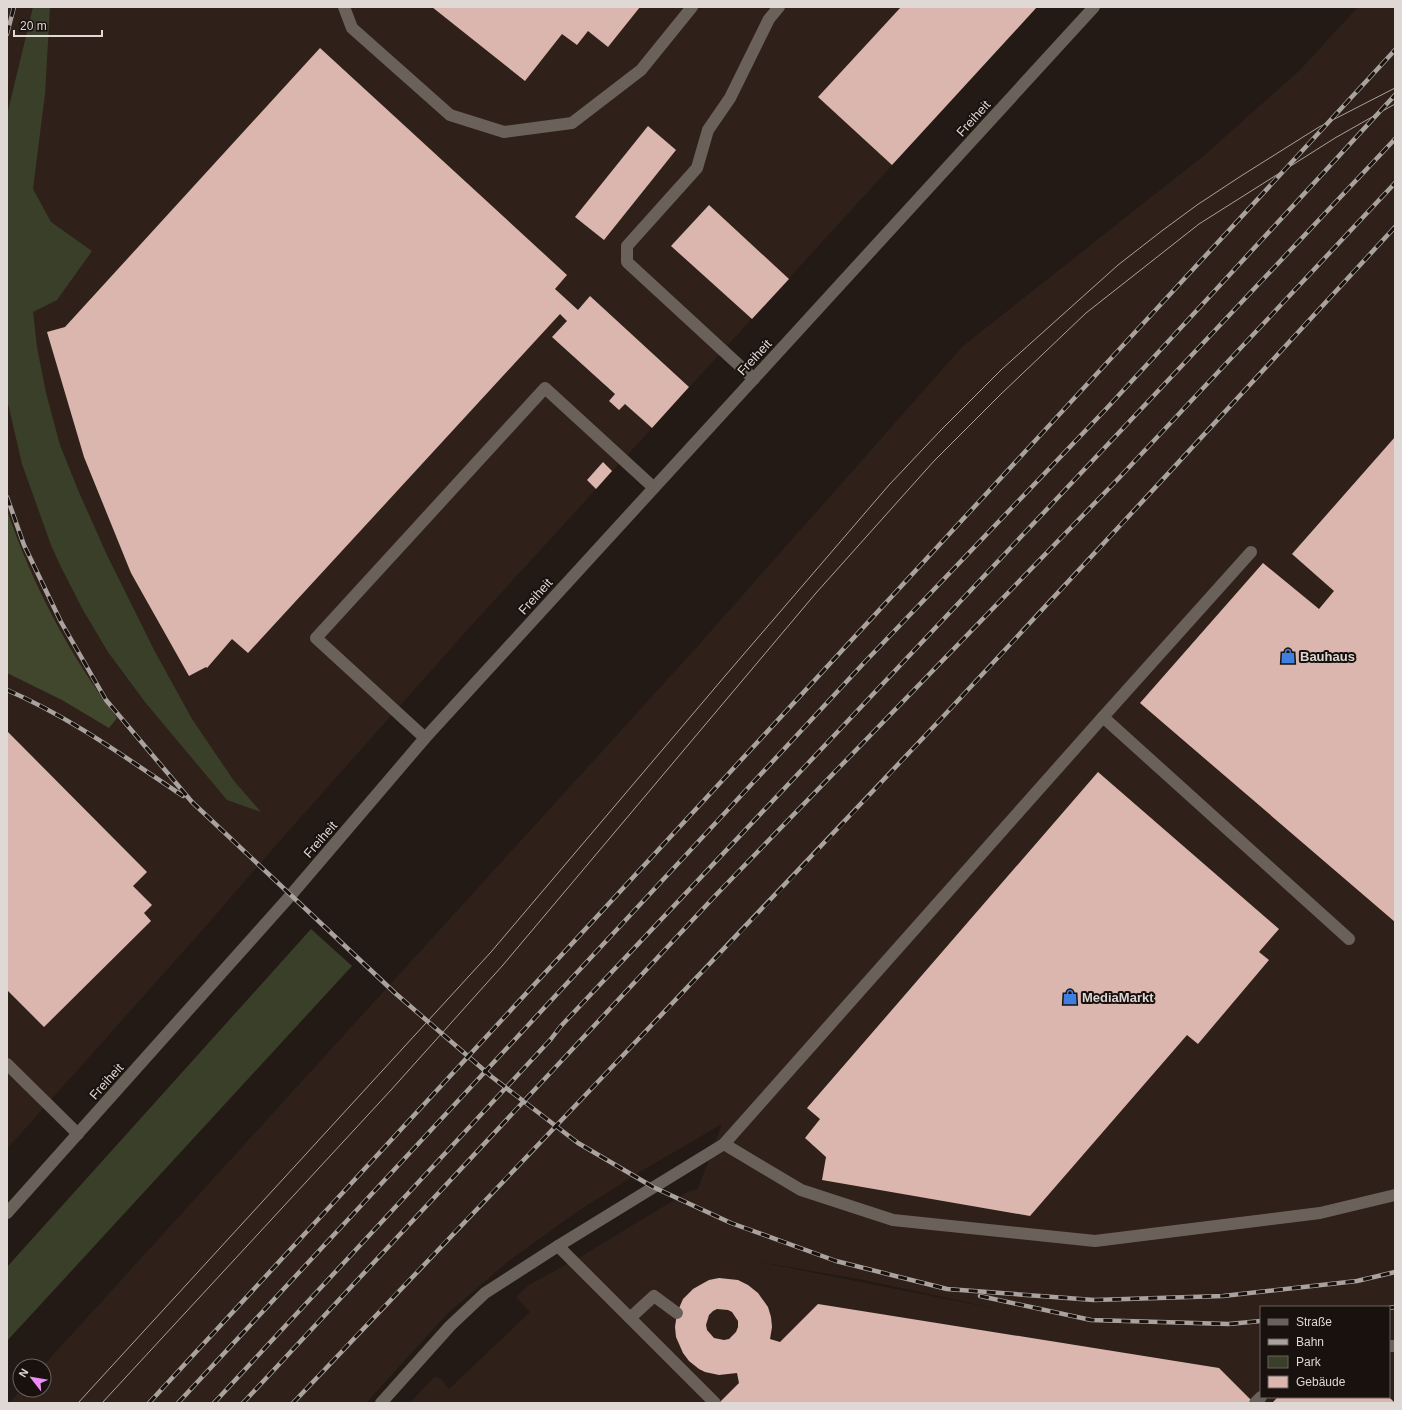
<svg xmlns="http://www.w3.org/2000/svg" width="1402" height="1410" font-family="Arial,sans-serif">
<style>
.built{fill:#2f2119;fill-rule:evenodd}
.green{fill:#393f29}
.forest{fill:#41472d}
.building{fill:#dab6af;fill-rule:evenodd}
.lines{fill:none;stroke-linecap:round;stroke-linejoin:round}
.minor{stroke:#6b615b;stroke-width:12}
.tram{stroke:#a9a29e;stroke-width:1}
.rail-casing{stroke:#a9a29e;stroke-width:4.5}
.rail{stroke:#19110d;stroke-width:3;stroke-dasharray:9;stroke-linecap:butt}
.labels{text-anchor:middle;stroke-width:4;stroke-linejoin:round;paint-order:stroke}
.street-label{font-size:13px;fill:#dfd8d5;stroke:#19110d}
.poi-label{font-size:13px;font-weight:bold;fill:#dfd8d5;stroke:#19110d;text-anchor:start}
</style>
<rect width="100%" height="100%" fill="#231a15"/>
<g class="built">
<path d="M7,7H1037L470,627L284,836L198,935L7,1149Z"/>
<path d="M1358,7H1395V1403H410L434,1377L441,1379L449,1389L530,1312L516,1297L529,1285L582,1256L689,1191L698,1189L722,1124L643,1170L578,1211L510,1260L447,1314L366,1403H9L21,1390H44L43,1366L696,648L963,346L1207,153L1299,71ZM743,1259L864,1280L1007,1311L744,1259ZM1261,1307H1389V1397H1261Z"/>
</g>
<g class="green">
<path d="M33,7H50L45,94L33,189L51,222L92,251L57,300L33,312L37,347L46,393L60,445L78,490L106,553L154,650L192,719L234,781L261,812L227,800L145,702L108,652L83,610L61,567L51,545L22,464L7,399V115Z"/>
<path d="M311,929L352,966L7,1341V1267Z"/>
</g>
<path class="forest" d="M7,510C32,584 70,656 117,718L109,728L62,700L7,673Z"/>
<g class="building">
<path d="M432,7H640L608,47L588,31L577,45L562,34L525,81Z"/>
<path d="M901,7H1037L892,165L818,97Z"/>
<path d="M320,48L567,275L555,289L578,310L590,296L689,387L652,428L625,404L619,410L609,401L615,394L552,337L567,321L560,314L248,653L232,639L207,668L206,667L189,676L131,573L84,457L47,332L65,327Z"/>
<path d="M648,126L676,150L604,240L575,217Z"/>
<path d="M709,205L789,279L752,319L671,246Z"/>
<path d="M1395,437V922L1140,703L1263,563L1319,609L1334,591L1292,554Z"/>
<path d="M603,462L612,471L596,489L587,480Z"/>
<path d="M7,731L147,872L133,886L152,905L144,913L151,921L44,1027L7,990Z"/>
<path d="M1098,772L1279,929L1259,952L1269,960L1198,1044L1187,1035L1030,1216L822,1180L826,1157L805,1138L820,1119L807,1108Z"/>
<path d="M719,1278L738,1280L748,1285L758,1293L768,1307L771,1317L772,1327L770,1339L780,1342L818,1304L1219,1368L1254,1403H719L739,1383L737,1373L719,1375L705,1372L699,1369L689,1361L683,1353L676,1337L675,1327L677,1313L683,1299L693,1289L700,1285L709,1280ZM717,1309L728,1310L732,1312L738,1321V1327L736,1332L729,1339L724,1340L714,1338L707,1330L706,1325L709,1315L713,1311Z"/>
<path d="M1278,1397H1389L1395,1403H1272Z"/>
</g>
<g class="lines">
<g class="minor">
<path d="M344,7L352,28L450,115L504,132L572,123L641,70L692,7"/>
<path d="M754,379L627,262V246L697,168L708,130L730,98L769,19L779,7"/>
<path d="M1103,717L1251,552"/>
<path d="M425,738L316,638L545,388L653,487"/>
<path d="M7,1064L78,1134"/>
<path d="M724,1144L801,1190L893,1220L1095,1241L1320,1213L1395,1195"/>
<path d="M7,1213L291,895L425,738L1094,7"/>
<path d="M558,1246L715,1403"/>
<path d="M630,1318L654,1296L677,1313"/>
<path d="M1389,1346H1395"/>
<path d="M381,1403L450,1326L485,1293L558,1246L724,1144L1103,717L1349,939"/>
<path d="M1255,1403L1261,1397"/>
</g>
<g class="tram">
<path d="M78,1403L491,952L725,676L889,485L941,430L1002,369L1118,265L1163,230L1197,205L1241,176L1319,127L1395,88"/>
<path d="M102,1403L391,1090L503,965L816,593L934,461L1000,395L1086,313L1199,224L1335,138L1395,104"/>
</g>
<g class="rail-casing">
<g id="rail">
<path d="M7,34L14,7"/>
<path d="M7,497L24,545L61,622L106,700L192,802L395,993L492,1077L578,1143L653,1187L731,1223L836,1261L947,1289L1094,1300L1223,1296L1357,1281L1395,1272"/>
<path d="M7,690C70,717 126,758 183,796"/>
<path d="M980,1296L1091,1320L1229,1324L1261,1321"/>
<path d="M1389,1308L1395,1307"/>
<path d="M149,1403L1395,50"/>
<path d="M178,1403L862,665L1107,408L1395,95"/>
<path d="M214,1403L551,1039L561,1026L1395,139"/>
<path d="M243,1403L714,897L1118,479L1395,183"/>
<path d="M293,1403C508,1175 725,950 939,721C1092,557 1243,392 1395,227"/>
</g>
</g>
<use href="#rail" class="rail"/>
</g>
<defs>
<g id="shop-bare" transform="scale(1.2)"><path d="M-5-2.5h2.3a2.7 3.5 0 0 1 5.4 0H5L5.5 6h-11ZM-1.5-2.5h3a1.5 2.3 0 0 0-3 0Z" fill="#3f7fe0" stroke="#19110d" stroke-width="2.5" paint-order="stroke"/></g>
</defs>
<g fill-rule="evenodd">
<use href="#shop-bare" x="1288" y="656"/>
<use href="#shop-bare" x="1070" y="997"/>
</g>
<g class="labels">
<g class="street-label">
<text transform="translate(973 118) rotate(-48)" y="5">Freiheit</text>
<text transform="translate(754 357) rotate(-47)" y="5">Freiheit</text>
<text transform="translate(535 596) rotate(-48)" y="5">Freiheit</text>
<text transform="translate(320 839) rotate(-49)" y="5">Freiheit</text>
<text transform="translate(106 1081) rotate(-48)" y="5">Freiheit</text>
</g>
<g class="poi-label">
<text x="1300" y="661">Bauhaus</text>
<text x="1082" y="1002">MediaMarkt</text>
</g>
</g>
<rect width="1402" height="1410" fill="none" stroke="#dfd8d5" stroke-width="16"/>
<rect x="1260" y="1306" width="130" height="92" fill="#19110d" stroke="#68615d"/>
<rect x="1268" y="1319" width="20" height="6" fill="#6b615b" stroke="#68615d"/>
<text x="1296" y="1326" font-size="12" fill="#dfd8d5">Straße</text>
<rect x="1268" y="1339" width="20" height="6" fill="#a9a29e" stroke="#68615d"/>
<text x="1296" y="1346" font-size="12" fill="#dfd8d5">Bahn</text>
<rect x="1268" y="1356" width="20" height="12" fill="#393f29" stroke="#68615d"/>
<text x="1296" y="1366" font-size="12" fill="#dfd8d5">Park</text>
<rect x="1268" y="1376" width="20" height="12" fill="#dab6af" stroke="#68615d"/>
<text x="1296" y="1386" font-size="12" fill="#dfd8d5">Gebäude</text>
<g transform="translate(32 1378) rotate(301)"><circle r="19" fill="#19110d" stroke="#68615d"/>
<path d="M0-3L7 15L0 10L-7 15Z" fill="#ee8cf8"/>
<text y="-6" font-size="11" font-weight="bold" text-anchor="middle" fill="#dfd8d5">N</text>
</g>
<path d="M14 30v6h88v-6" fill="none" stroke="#dfd8d5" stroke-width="2"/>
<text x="20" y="30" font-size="12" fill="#dfd8d5" stroke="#19110d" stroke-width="3" paint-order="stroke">20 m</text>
</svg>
